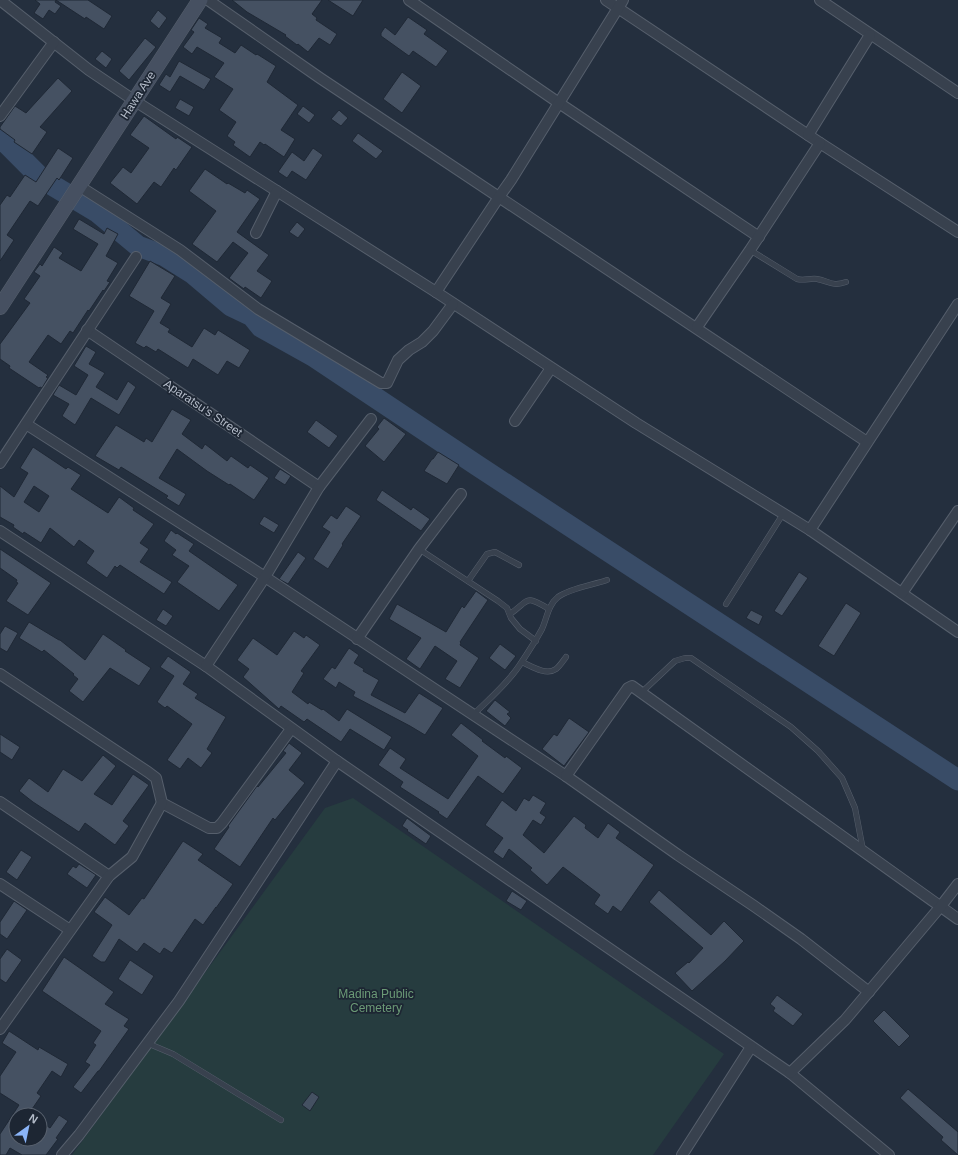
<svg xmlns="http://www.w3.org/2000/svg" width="958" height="1155" font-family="Arial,sans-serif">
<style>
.green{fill:#263c3f}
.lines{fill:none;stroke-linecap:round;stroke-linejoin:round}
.river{stroke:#394c67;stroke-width:21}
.building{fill:#455162;stroke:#1f2835;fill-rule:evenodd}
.lane-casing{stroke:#565f6c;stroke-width:6}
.street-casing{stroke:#565f6c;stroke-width:12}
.secondary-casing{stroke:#565f6c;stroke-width:16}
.lane{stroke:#38414e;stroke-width:5}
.street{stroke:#38414e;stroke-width:10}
.secondary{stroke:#465061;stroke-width:15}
.labels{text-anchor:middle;stroke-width:3.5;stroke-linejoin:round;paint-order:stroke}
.street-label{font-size:12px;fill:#b4bcc9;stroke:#1d2633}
.park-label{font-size:12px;fill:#6b9a76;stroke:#1d2633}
</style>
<rect width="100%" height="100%" fill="#242f3e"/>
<path class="green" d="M353,798L724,1054L653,1155H72L325,808Z"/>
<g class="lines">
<path class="river" d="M0,137L42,179L97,212L138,246L165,256L192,273L231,306L252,316L261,327L313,356L478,466L958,780"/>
</g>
<g class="building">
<path d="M35,0H88L112,16L104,29L86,17L85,19L56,0L55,2L61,6L55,14L49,10L43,19L34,13L40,4Z"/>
<path d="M232,0H322L312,14L317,18L316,20L337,34L330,45L319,38L308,52L298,44L297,45L285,36L286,35L247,12Z"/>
<path d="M328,0H363L353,16Z"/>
<path d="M158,10L167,18L159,29L150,21Z"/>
<path d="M408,17L427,30L424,34L448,51L436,67L413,51L409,56L381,36V33L385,27L395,35Z"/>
<path d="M199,18L208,24L205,28L222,38L219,43L235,53L241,45L256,55L257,54L276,66L267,82L298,105L281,130L295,139L284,157L265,144L264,145L260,142L250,157L233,145L235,142L227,136L236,122L219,110L233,89L214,77L224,63L197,47L192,54L183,47L194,32L191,30Z"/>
<path d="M145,38L156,47L129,80L119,71Z"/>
<path d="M102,51L112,59L106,68L95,59Z"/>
<path d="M179,61L211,79L204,90L180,76L170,92L159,85L166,74L170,77Z"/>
<path d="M402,72L421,86L402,113L383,99Z"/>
<path d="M58,78L72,91L40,127L47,132L32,154L14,142L15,140L0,129V127L15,106L26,113Z"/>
<path d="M180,99L194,107L189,116L175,108Z"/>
<path d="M303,106L315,115L309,123L297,114Z"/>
<path d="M339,110L348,118L341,126L331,119Z"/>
<path d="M144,116L176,139L177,137L192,147L176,170L174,168L161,187L154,182L137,204L110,183L123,167L131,173L149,148L130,135Z"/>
<path d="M358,133L383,151L376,159L352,141Z"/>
<path d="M58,148L73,158L59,180L57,178L38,206L30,201L7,235L14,240L0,261V205L7,195L10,197L25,175L36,182Z"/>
<path d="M313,148L323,155L306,180L292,171L287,178L278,172L292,152L304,161Z"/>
<path d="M205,169L227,184L228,183L245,193L247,190L260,199L237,232L269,255L257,271L272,281L261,298L245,287L244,289L229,278L248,253L233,242L217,262L192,244L216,211L189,191Z"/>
<path d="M79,219L104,234L107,228L118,234L106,256L118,263L107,281L110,282L104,291L103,290L89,311L88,310L73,333L70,331L61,344L48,335L29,362L48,375L46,377L48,378L42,388L40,387L39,388L9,368L10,366L0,359V344L30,303L24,299L40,276L34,272L40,264L42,266L54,247L63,253L59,258L81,271L98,244L73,229Z"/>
<path d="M297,222L305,229L298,238L289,232Z"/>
<path d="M150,261L175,276L161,298L171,304L160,323L170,329L168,332L192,347L204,328L215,335L218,330L250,350L239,368L227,361L218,375L193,359L188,368L158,349L156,352L146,346L144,348L135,343L154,311L129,296Z"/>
<path d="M86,346L96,352L89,364L105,373L96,387L117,400L128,381L136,387L119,415L91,398L75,425L62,416L69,404L53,395L59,385L76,395L88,375L74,366Z"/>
<path d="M172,409L191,420L182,434L202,449L205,444L227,461L231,456L248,468L250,465L269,478L254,500L230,484L229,485L207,471L177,449L159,478L186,494L179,506L166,498L168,496L121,467L119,470L95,456L116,425L144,442L146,438L152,442Z"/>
<path d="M384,418L406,434L384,462L365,446L379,429L377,427Z"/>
<path d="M316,420L338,436L329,448L307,432Z"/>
<path d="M33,447L66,469L68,467L81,475L71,489L108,513L119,497L134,508L133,510L154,524L140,543L149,549L140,562L172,582L164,594L120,565L117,568L115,566L107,578L86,563L94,551L79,540L74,547L50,528L41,543L24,532L23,534L13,527L14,525L0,517V486L14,497L28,473L20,468ZM34,486L49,496L39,512L24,502Z"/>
<path d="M438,452L459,465L447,484L424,471L432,459H433Z"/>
<path d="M280,469L291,476L285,485L274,478Z"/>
<path d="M382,490L411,510L413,507L430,519L421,531L376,500Z"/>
<path d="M346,506L361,516L342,544L343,545L328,569L313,559L330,532L322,527L331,515L337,519Z"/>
<path d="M264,516L279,525L274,533L259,524Z"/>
<path d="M171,530L176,534L177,533L194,544L189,551L238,585L219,611L177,582L189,566L172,555L176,550L164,541Z"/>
<path d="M0,549L51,583L28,615L6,601L18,583L16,582L17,580L0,568Z"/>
<path d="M298,552L306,558L288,584L279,579Z"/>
<path d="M799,572L808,578L782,616L774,611Z"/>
<path d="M476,591L488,600L460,642L461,643L460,645L479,658L460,688L445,679L457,661L435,646L420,669L406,659L421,638L389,619L397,604L446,632L462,606L464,608Z"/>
<path d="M846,603L861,613L834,656L818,646Z"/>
<path d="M163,609L173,616L166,626L156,620Z"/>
<path d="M751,610L763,616L759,625L746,618Z"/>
<path d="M29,622L59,640H60L85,660L103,634L126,650L125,651L151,668L139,686L110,668L83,702L69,691L78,679L73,675L74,674L44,650L42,652L19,638Z"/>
<path d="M5,626L18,633L7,652L0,648V634Z"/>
<path d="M294,631L304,638L306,635L320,645L301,671L304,673L292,692L308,704L309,702L322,710L323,709L339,721L347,709L392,737L384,750L350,729L341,742L307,719L304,722L281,706L279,709L243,677L249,669L237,660L253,638L277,655Z"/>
<path d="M500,644L516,656L505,670L489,658Z"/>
<path d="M349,648L359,655L354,663L364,669L363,671L379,680L371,695L405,713L419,693L443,708L425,735L410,726L353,696L355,692L339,682L336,688L323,679L332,667L335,669Z"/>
<path d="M168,656L191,672L183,684L198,694L195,698L226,717L207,749L212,753L201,768L188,758L180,769L167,760L192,724L167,706L165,708L157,702L174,676L160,667Z"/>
<path d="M495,700L510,712L507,714L511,718L505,726L486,711Z"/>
<path d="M569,718L589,732L564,766L542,749L554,734L557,736Z"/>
<path d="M461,723L483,740L482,741L505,758L506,756L522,768L503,794L478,776L447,819L438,813L439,812L400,787L403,782L378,765L390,748L406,759L400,768L448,799L478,756L451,735Z"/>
<path d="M0,734L20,747L12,760L0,752Z"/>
<path d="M289,743L302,753L289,770L305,783L275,820L273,818L240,867L214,849L229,827L228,826L257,786L258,787L286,753L283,751Z"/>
<path d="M103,755L116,766L94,794L112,805L133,774L149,785L123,821L129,826L115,845L85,823L79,832L33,802L19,791L29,778L48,792L63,769L82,781Z"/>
<path d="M533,795L546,803L540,813L546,817L541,825L533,820L523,835L544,853L574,816L586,825L585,828L598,838L608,823L620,832L616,838L654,865L621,912L613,906L608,914L594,904L600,895L563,867L547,885L530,870L532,868L509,849L503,859L493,852L503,838L485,825L502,800L516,811L524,798L529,801Z"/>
<path d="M407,818L431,836L426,844L407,831L408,830L402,826Z"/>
<path d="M183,841L203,854L198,860L233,884L216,908V907L203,925L195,919L172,953L164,948L160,954L144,943L137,952L119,939L105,962H101L92,956L112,925L94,912L105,897L129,915L142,898L144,899Z"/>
<path d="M21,850L32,857L17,880L6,872Z"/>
<path d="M79,864L96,875L87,888L67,874L73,866L76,868Z"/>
<path d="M659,890L711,935L724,921L744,941L725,961L692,991L675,973L688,962L689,963L703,948L649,902Z"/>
<path d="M512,891L527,901L521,910L506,901Z"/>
<path d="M14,901L27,910L7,939L0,934V922Z"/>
<path d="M7,949L22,960L6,983L0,979V959Z"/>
<path d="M64,957L114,992L105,1004L129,1019L124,1026L129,1029L99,1071H98L81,1093L73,1087L90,1065L85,1062L96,1045L93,1043L101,1031L42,991Z"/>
<path d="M130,960L154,976L142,995L118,979Z"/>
<path d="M777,995L803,1014L793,1026L773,1011L775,1008L770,1004Z"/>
<path d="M884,1010L910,1036L899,1047L873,1021Z"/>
<path d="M9,1031L38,1050L39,1047L68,1064L61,1077L52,1071L37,1093L41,1096L28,1115H16V1139H40V1121L50,1128L59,1115L68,1121L56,1138L58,1139L46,1155H22L10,1148L6,1155H0V1134L19,1105L0,1093V1076L16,1052L2,1043Z"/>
<path d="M908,1089L958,1132V1155L941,1140L943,1137L900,1098Z"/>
<path d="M312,1092L319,1097L310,1111L302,1105Z"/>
</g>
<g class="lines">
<g class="lane-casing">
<g id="lane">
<path d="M750,250L797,279C804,281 810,278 817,279C829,281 832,287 846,282"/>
<path d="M419,549L498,601L507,608L511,618L520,629L536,641"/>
<path d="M468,581L487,554L495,552L519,565"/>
<path d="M726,604L783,514"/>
<path d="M510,614C530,600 524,594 549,609"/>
<path d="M522,662C531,666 546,676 556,669C560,666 563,661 566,657"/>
<path d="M642,692L675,661L685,658H691L791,727L818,751L842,778L855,808L863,850"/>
<path d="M473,715C489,699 507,684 519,666C527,654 535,642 542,629C547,618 548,605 558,597C570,588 593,585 607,580"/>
<path d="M147,1043L173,1054L281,1120"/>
</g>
</g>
<g class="street-casing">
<g id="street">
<path d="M0,0L89,70L135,101L436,292L636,423L810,530L958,632"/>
<path d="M208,0L320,78L867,442"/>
<path d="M409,0L559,103L759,237"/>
<path d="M606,0L820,143L958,232"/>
<path d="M820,0L958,93"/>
<path d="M0,116L54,42"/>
<path d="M808,135L870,35"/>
<path d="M79,186L180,250L258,309L381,383H387L398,360L409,350L422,342L433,331L453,304"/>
<path d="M256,233L277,191"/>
<path d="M436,292L499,197L511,180L623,0"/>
<path d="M697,327L750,250L820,143"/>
<path d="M87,330L319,487"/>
<path d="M515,421L551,368"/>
<path d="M26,424L265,577L566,776L678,855L754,906L801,939L869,992"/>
<path d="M0,463L136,257"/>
<path d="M810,530L958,304"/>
<path d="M0,531L206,666L337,761L790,1073L889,1155"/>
<path d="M902,593L958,511"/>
<path d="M357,639L419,549L461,494"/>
<path d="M206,666L265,577L319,487L371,419"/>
<path d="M0,674L148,772L156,778L162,803L209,828H217L222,823L291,729"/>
<path d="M566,776L628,688L632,686L958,919"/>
<path d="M0,802L109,876"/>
<path d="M0,884L70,930"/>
<path d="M0,1029L109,876L132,857L162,803"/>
<path d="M790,1073L845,1020L941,906L958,884"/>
<path d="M62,1155L79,1135L179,1001L337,761"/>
<path d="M682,1155L751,1047"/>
</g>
</g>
<g class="secondary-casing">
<path id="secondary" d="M0,307L200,0"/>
</g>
<use href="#lane" class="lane"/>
<use href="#street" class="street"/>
<use href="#secondary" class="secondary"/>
</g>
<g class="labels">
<g class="street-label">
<text transform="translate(138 95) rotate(-57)" y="4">Hawa Ave</text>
<text transform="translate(203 408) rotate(34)" y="4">Aparatsu’s Street</text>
</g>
<g class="park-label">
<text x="376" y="998">Madina Public<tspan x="376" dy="14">Cemetery</tspan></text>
</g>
</g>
<g transform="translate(28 1127) rotate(33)"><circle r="19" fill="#1d2633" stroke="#59626f"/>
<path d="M0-3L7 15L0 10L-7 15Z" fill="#8ab4f8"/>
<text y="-6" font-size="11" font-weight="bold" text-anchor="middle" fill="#b4bcc9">N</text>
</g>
</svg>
